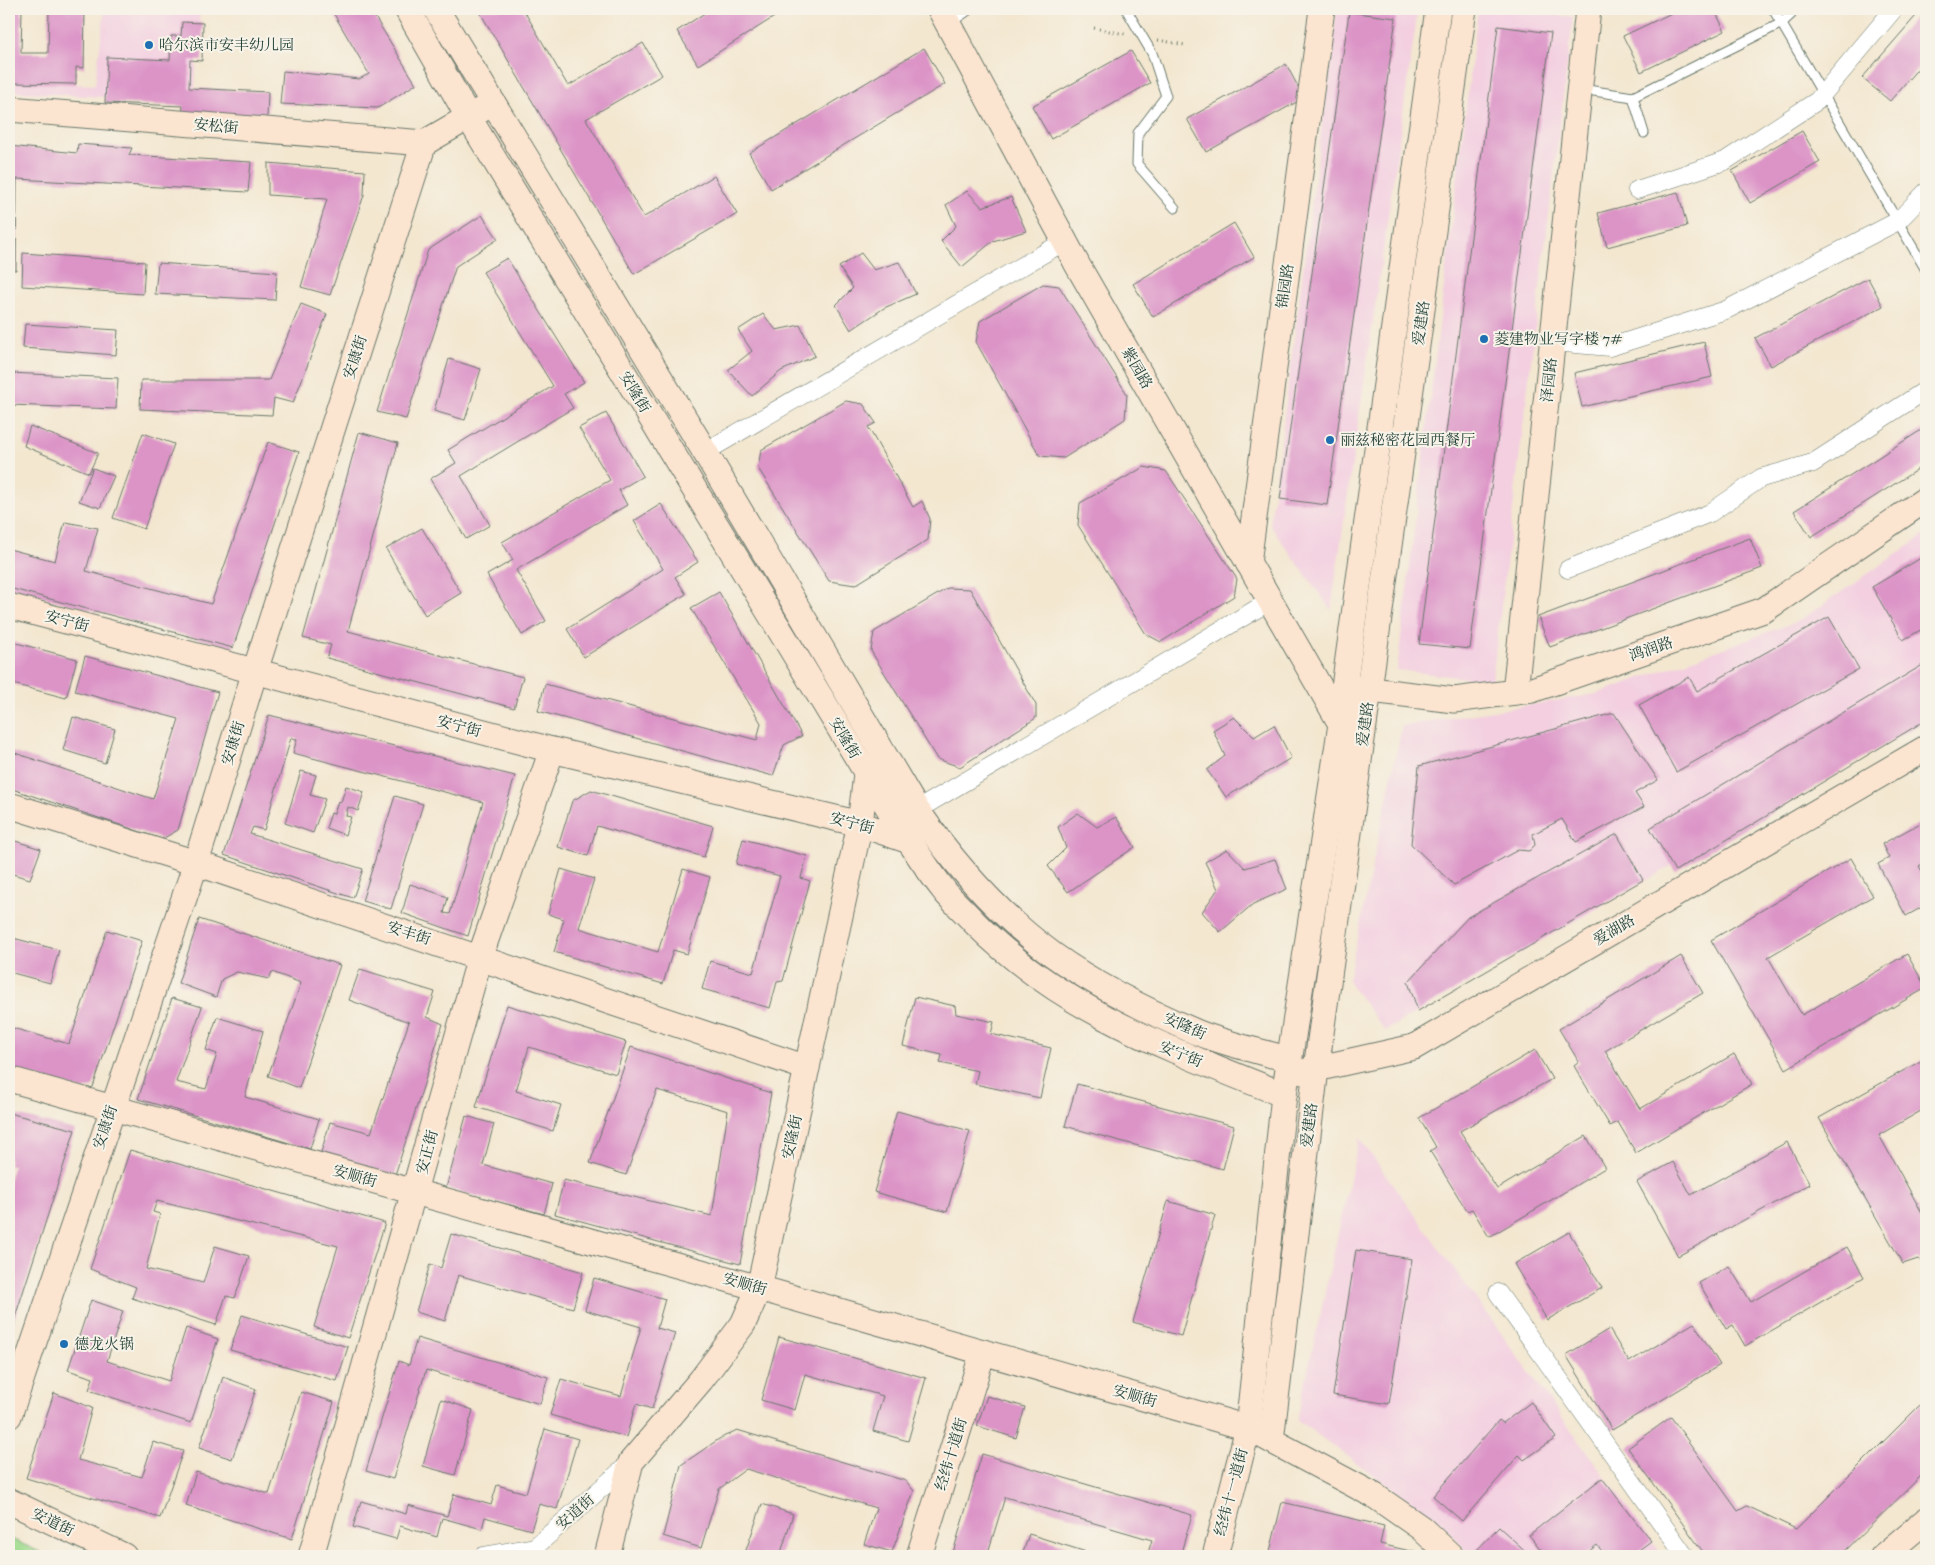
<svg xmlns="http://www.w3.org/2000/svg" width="1935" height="1565" font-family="'IM FELL Great Primer','Noto Serif SC',serif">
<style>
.built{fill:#f3cfe0}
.green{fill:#a0dc8f;stroke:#608c62}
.building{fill:#dc94c7}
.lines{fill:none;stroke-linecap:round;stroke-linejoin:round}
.lane-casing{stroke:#69786b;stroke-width:11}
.street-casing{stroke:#69786b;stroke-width:19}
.secondary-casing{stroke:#69786b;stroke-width:27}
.path{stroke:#69786b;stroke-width:3;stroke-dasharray:1 4;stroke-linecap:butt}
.lane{stroke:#fff;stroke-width:9}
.street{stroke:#fff;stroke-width:18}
.secondary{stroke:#fce5d0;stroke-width:25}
.poi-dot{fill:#1f6fb2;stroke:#f7f3e8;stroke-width:2}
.labels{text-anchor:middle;stroke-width:4;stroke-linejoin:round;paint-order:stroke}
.poi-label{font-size:15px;fill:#1f3d34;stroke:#f7f3e8;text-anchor:start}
.street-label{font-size:15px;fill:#1f3d34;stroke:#f7f3e8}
</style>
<rect width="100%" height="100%" fill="#f7f3e8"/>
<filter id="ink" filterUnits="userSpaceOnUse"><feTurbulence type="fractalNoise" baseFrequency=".02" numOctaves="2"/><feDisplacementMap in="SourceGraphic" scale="10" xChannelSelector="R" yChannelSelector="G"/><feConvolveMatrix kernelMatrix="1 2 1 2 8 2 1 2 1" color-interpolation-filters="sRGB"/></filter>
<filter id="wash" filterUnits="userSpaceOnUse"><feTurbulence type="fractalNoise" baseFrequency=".0096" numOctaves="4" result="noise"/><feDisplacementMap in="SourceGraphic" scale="20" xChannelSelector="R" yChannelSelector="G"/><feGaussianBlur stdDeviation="1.12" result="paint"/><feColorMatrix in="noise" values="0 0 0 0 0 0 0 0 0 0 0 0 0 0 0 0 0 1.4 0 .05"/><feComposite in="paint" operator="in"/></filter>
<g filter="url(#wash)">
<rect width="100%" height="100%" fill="#f3e7d0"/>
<g class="built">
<path d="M105,9H200L194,103L9,91V81L95,85Z"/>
<path d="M1337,9H1418L1331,610L1270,525Z"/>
<path d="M1478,9H1503L1573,17L1492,681L1397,670Z"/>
<path d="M1926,534V719L1385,1031L1348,981L1402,726L1596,694L1799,621Z"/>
<path d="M1359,1138L1663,1556H1471L1443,1525L1297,1420Z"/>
</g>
<path class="green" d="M9,1538L49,1556H9Z"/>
<g id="blocks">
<g class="building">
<path d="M9,9H22L21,53H48L49,9H85L84,68L76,67V84L9,83Z"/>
<path d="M331,9H370L416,84L378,108L280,104L283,71L359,79L369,74Z"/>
<path d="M478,9H523L568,86L643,43L662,75L586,119L644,217L714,176L737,214L634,274Z"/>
<path d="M711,9H787L698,65L677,31Z"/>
<path d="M1680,9H1714L1725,31L1641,72L1623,36Z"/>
<path d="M1922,9H1926V59L1890,101L1862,78Z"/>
<path d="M1349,12L1396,18L1327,505L1280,499Z"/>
<path d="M182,22L203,23L202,61L190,60L189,88L268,92L267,119L182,115L183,106L105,103L107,57L170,60L171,36H181Z"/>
<path d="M1498,26L1551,33L1470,649L1419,644Z"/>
<path d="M924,48L945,84L771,189L749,153Z"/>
<path d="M1131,51L1150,83L1051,139L1032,106Z"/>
<path d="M1286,64L1304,98L1206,152L1187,119Z"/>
<path d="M1802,131L1820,162L1750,203L1732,171Z"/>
<path d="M78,144L132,148L129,155L251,162L248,192L17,179L16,270H9V146L77,153Z"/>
<path d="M268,163L365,171L364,195L330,295L301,287L327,199L268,195Z"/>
<path d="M967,191L982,207L1011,197L1026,231L993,241L962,267L941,241L956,226L946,205Z"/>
<path d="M1678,192L1687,226L1607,247L1598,213Z"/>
<path d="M482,215L498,239L456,266L406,419L377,412L428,250Z"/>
<path d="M1234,223L1254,257L1153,317L1133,284Z"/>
<path d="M23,253L145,262L143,294L22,286Z"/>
<path d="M861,253L874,270L899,262L916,294L884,308L851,330L836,305L853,288L839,267Z"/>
<path d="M507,258L584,382L564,394L573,408L461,476L490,525L466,539L430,479L456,463L448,450L553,386L483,272Z"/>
<path d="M158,263L277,272L275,300L155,294Z"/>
<path d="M1868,278L1883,306L1771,366L1755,338Z"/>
<path d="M1043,284L1059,286L1127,394L1125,419L1064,458L1040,456L976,342L980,321Z"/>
<path d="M301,304L327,314L293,403L274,398L272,415L140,409L141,380H269Z"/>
<path d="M763,314L776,330L800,325L815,356L781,371L752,396L728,370L752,351L738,330Z"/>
<path d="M25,324L118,330L116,355L23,348Z"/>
<path d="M1704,342L1712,377L1582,407L1574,373Z"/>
<path d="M449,359L481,369L465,420L434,411Z"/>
<path d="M9,373L118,378L116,409L9,405Z"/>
<path d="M846,401L863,404L876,423L868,427L913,507L922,501L930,519L928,540L855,585L829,581L758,468L761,450Z"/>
<path d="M606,413L643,476L619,490L627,505L516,570L546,621L522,635L487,575L513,560L502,542L610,480L579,428Z"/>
<path d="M30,426L98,453L89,473L24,446Z"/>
<path d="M1926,427V464L1811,537L1794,511Z"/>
<path d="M359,432L398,443L348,631L523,677L514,708L327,658L331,645L303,638Z"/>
<path d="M143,433L174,444L144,529L113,518Z"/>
<path d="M268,442L299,452L233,648L9,588V549L55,561L65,522L98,528L86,571L211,604Z"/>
<path d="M1144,467L1166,471L1237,579L1234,596L1161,642L1146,634L1078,525L1080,503Z"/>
<path d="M93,468L114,476L100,508L79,501Z"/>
<path d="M661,504L698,562L675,577L686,594L584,657L567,629L663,569L634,521Z"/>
<path d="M422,528L461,593L425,615L386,549Z"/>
<path d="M1750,538L1762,568L1550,647L1538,617Z"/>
<path d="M1926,555V627L1903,640L1872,587Z"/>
<path d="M948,588L970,589L1036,705V718L960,767L937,759L871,651L874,632Z"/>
<path d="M719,592L802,736L784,745L773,776L538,711L545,684L757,740L761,723L691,608Z"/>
<path d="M1829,617L1859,669L1676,772L1639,705L1689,677L1697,691Z"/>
<path d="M9,641L77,659L66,698L9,683Z"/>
<path d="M85,656L218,692L178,830L162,839L9,788V751L153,799L179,719L75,691Z"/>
<path d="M1926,663V720L1675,871L1650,828Z"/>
<path d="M1614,713L1658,780L1635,793L1644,807L1576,842L1562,819L1533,834L1535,845L1529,851L1518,850L1454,885L1411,844L1419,766Z"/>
<path d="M269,715L515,776L468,936L402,913L410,884L448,897L444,913L450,914L483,802L293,753L297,739L291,738L264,830L253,827L250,834L363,869L353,898L224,855Z"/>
<path d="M73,717L115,729L105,763L63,750Z"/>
<path d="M1234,717L1254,737L1274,725L1291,758L1226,797L1207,770L1225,756L1213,730Z"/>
<path d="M301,771L316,775L310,795L325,799L313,833L285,823Z"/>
<path d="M346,786L364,792L358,811L348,807L346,816L351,817L345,835L326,828L331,813L334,814L338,801L341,802Z"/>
<path d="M591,790L713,826L704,857L597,826L588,856L558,847L572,801Z"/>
<path d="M395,796L423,804L391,909L362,901Z"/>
<path d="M1078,813L1097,827L1116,817L1135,847L1068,892L1048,866L1066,848L1058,827Z"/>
<path d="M1926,820V862L1919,866L1926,878V905L1906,916L1878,864L1889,858L1882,844Z"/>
<path d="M1617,834L1643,880L1418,1011L1408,982L1468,917Z"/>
<path d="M9,839L41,849L30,879L9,873Z"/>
<path d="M743,839L807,856L801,878L810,881L783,981L777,982L770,1008L702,989L710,961L753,973L780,876L736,864Z"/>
<path d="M1227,849L1245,868L1275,859L1287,889L1253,904L1220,932L1202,912L1218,889L1205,862Z"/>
<path d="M1851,858L1873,896L1768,957L1802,1015L1907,954L1926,988L1786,1069L1711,940Z"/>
<path d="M561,869L594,879L579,928L658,952L683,869L710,877L687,954L673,950L663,984L554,952L564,919L548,914Z"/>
<path d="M199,919L340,965L299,1088L268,1076L301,983L272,972L269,979L237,972L222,979L216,997L178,983Z"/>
<path d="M107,930L142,941L93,1087L83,1090L9,1069V1027L69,1044Z"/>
<path d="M9,937L59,950L50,983L9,972Z"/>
<path d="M1681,956L1703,993L1605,1051L1640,1109L1734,1054L1752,1084L1636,1153L1618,1122L1610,1126L1574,1066L1579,1062L1559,1029Z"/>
<path d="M360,969L435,992L427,1017L443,1024L395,1175L320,1156L330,1122L371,1133L409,1022L349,1000Z"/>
<path d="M915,997L955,1006L956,1014L994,1022L991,1034L1051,1048L1040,1098L975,1084L978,1071L940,1063L942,1055L903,1046Z"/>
<path d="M172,998L202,1007L176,1082L206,1089L217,1054L206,1050L217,1017L263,1031L245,1097L319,1119L310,1149L138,1099Z"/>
<path d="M507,1005L626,1042L616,1074L529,1047L516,1091L561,1105L553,1131L476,1107Z"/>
<path d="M631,1047L771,1093L740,1264L555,1214L564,1180L712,1216L728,1111L657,1090L626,1175L590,1163Z"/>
<path d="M1535,1050L1552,1079L1460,1131L1497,1189L1586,1136L1605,1168L1489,1237L1472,1209L1467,1211L1430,1151L1436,1147L1419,1118Z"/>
<path d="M1926,1058V1108L1879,1135L1926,1220V1266L1918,1259L1903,1264L1819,1118Z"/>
<path d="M1077,1084L1234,1126L1223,1169L1065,1126Z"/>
<path d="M897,1111L970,1131L947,1212L874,1192Z"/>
<path d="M9,1113L75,1130L9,1336V1180L13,1166H9Z"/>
<path d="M466,1116L494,1124L483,1165L552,1184L544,1214L446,1188Z"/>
<path d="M1787,1142L1810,1184L1678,1256L1637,1182L1673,1162L1691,1195Z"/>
<path d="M130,1150L385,1223L348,1338L314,1327L338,1246L157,1201L153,1212L160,1214L146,1269L203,1283L215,1246L249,1256L235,1298L226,1296L216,1325L132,1298L136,1287L90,1269Z"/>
<path d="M1168,1201L1215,1215L1181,1336L1133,1322Z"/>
<path d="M1569,1232L1602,1288L1547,1320L1514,1264Z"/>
<path d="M451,1234L583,1272L573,1308L458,1275L445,1321L416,1312L430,1264L441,1268Z"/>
<path d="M1847,1247L1864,1277L1745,1346L1733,1325L1726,1329L1699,1283L1729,1266L1751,1302Z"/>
<path d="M1356,1250L1412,1259L1389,1404L1333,1395Z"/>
<path d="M594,1278L665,1299L657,1328L675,1333L652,1409L636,1404L626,1437L550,1415L561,1379L621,1396L641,1327L585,1310Z"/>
<path d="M91,1300L123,1311L107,1361L169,1381L186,1328L218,1339L191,1423L89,1390L93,1378L68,1370Z"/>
<path d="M242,1315L348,1347L337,1381L230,1350Z"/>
<path d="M1694,1323L1720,1365L1612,1430L1566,1355L1609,1329L1629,1362Z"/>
<path d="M779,1337L926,1378L908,1441L873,1431L883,1396L805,1374L795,1410L761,1400Z"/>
<path d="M417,1338L548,1377L540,1404L426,1370L393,1479L366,1471L399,1361L409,1365Z"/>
<path d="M223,1377L256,1389L232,1459L199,1448Z"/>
<path d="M301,1392L334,1402L292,1539L186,1506L196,1472L269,1494Z"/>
<path d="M54,1393L92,1408L78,1460L142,1477L153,1442L183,1451L160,1518L26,1478Z"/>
<path d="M987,1396L1025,1407L1016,1438L977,1426Z"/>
<path d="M441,1399L473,1410L455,1475L423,1466Z"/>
<path d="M1926,1399V1471L1840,1556H1706L1628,1448L1671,1417L1738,1511L1747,1506L1796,1529Z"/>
<path d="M1531,1402L1556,1438L1524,1460L1519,1455L1462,1521L1433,1496L1499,1420L1503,1423Z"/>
<path d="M545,1429L578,1439L557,1509L539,1504L531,1530L485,1517L482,1529L442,1518L437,1537L400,1526L396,1539L353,1527L361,1501L406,1514L408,1505L447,1516L454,1494L491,1505L497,1485L526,1493Z"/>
<path d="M737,1430L906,1481L914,1491L892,1552L864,1544L876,1508L746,1469L719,1489L701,1548L663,1536L681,1465L719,1439Z"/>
<path d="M982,1454L1192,1515L1180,1556H1147L1152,1540L1005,1497L987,1556H952Z"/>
<path d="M1602,1478L1651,1541L1631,1556H1606L1597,1545L1583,1556H1546L1529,1535Z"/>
<path d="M1282,1502L1384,1526L1380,1544L1419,1553L1418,1556H1317L1305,1553L1304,1556H1269Z"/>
<path d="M762,1504L793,1514L780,1556H744Z"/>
<path d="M1499,1527L1531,1556H1471Z"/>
<path d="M1029,1534L1099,1556H1022Z"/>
</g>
</g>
</g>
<g filter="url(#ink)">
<use href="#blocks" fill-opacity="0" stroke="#69786b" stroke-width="1"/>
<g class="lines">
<g class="lane-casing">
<g id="lane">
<path d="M1126,9L1152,53L1166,96L1138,133L1137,164L1175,208"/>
<path d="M1773,9L1926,270"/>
<path d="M950,23L970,9"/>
<path d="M1581,89L1633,97L1782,23L1797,9"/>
<path d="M1633,97L1644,133"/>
</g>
</g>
<g class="street-casing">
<g id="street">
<path d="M1637,190L1725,161L1817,101L1894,9"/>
<path d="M1553,342L1610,347L1726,310L1898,221L1926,192"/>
<path d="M705,452L1065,241"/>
<path d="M1568,569L1710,513L1761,478L1813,463L1926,390"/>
<path d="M917,810L1270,601"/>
<path d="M1498,1293L1685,1556"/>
<path d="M483,1556L535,1547L631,1462"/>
</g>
</g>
<g class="secondary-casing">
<g id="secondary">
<path d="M407,9L469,118L866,772C892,813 916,855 946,893C955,903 966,913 975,923C1063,1012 1171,1049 1284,1095"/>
<path d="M436,9L705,452L917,810C954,864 999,915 1052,954C1095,985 1147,1011 1196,1032C1226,1044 1259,1051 1290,1060"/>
<path d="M940,9L1078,266L1341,724"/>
<path d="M9,109L424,143"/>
<path d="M1248,563L1322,9"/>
<path d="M9,606L552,750L860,824L909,841"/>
<path d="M1354,688L1454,700L1532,690L1764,610L1926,499"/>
<path d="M1515,692L1588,9"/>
<path d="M9,805L196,863L807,1068"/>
<path d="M1302,1072L1414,1047L1926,748"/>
<path d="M9,1079L759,1288L1248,1428L1375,1496L1421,1528L1451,1556"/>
<path d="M9,1416L196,863L255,671L424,143L493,103"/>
<path d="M1271,1440L1316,1069L1464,9"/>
<path d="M9,1501L124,1556"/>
<path d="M311,1556L480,957L552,750"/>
<path d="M607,1556L631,1462L701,1380L743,1324L759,1288L860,824L867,766"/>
<path d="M919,1556L983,1352"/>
<path d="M1215,1556L1248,1428L1284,1095L1341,724L1344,687L1438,9"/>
<path d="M1883,1556L1926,1520"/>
</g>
</g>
<g class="path">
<path d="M1094,28L1125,34"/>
<path d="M1158,40L1185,45"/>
</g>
<use href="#lane" class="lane"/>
<use href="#street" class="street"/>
<use href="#secondary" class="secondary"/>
</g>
</g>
<g class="poi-dot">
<circle cx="149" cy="45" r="5"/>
<circle cx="1484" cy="339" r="5"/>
<circle cx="1330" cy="440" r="5"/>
<circle cx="64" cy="1344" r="5"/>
</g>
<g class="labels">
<g class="poi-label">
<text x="159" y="50">哈尔滨市安丰幼儿园</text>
<text x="1494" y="344">菱建物业写字楼 7#</text>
<text x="1340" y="445">丽兹秘密花园西餐厅</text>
<text x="74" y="1349">德龙火锅</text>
</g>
<g class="street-label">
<text transform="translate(216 126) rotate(5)" y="5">安松街</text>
<text transform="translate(1285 286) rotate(-82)" y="5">锦园路</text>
<text transform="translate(1421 323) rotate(-82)" y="5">爱建路</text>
<text transform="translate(355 357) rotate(-72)" y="5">安康街</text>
<text transform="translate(1137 368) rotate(60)" y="5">紫园路</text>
<text transform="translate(1549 380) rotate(-84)" y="5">泽园路</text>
<text transform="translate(635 392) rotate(59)" y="5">安隆街</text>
<text transform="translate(67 621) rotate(15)" y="5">安宁街</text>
<text transform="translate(1651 649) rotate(-19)" y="5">鸿润路</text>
<text transform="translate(1365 724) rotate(-82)" y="5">爱建路</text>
<text transform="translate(459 726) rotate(15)" y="5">安宁街</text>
<text transform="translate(845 738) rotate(59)" y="5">安隆街</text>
<text transform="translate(233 743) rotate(-73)" y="5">安康街</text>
<text transform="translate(852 823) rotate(15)" y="5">安宁街</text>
<text transform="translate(1614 930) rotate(-30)" y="5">爱湖路</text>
<text transform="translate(409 933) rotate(18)" y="5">安丰街</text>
<text transform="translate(1185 1026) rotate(24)" y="5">安隆街</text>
<text transform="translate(1181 1054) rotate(22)" y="5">安宁街</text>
<text transform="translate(1309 1125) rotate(-83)" y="5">爱建路</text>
<text transform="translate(105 1127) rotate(-71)" y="5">安康街</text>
<text transform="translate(792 1137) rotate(-78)" y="5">安隆街</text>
<text transform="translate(427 1152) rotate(-75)" y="5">安正街</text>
<text transform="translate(355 1176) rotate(16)" y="5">安顺街</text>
<text transform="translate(745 1284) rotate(16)" y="5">安顺街</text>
<text transform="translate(1135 1396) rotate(16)" y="5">安顺街</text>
<text transform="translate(951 1454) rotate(-73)" y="5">经纬十道街</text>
<text transform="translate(1231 1492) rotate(-75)" y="5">经纬十一道街</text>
<text transform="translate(575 1512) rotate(-42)" y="5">安道街</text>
<text transform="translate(53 1522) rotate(26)" y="5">安道街</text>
</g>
</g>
<rect width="1935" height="1565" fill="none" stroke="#f7f3e8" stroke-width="30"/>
</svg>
